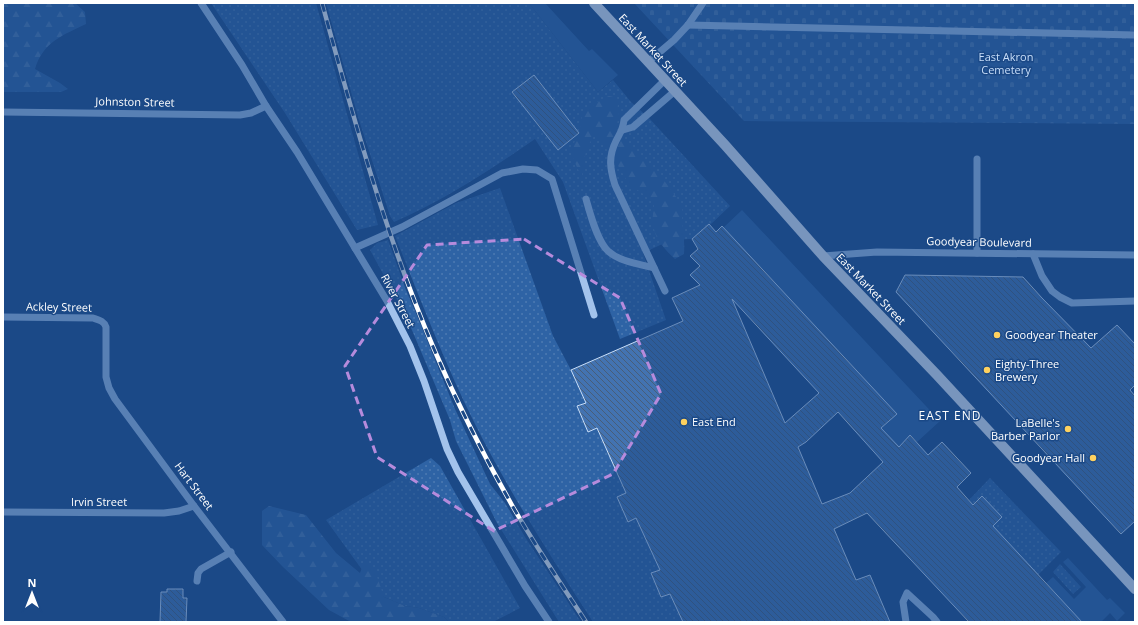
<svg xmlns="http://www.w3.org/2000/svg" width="1138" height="625" font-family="'Open Sans',sans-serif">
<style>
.grass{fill:url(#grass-dots)}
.forest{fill:url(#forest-firs)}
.cemetery{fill:url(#cemetery-stones)}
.garden{fill:#2e63a5}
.building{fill:url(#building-back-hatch);stroke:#c8def9;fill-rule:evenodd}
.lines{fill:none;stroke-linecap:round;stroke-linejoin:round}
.minor{stroke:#a3c3ec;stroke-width:7}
.major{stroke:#e8f1ff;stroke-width:10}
.rail-casing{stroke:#fff;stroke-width:4.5}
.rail{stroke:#1b4987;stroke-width:3;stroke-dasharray:9;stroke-linecap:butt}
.marked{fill:none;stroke:#b68bdc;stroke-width:3;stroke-dasharray:8 5;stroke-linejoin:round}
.poi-dot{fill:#fed15f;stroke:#1b4987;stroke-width:1.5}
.labels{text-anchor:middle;stroke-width:3;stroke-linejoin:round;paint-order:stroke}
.street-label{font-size:11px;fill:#fff;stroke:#1b4987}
.park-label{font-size:11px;fill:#c8def9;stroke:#1b4987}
.poi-label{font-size:11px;fill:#fff;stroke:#1b4987;text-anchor:start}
.neighbourhood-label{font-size:12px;letter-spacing:1px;fill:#fff;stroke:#1b4987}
</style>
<defs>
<pattern id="grass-dots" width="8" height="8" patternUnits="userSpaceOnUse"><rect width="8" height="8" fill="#2e63a5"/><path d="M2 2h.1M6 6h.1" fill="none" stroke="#4d7ab2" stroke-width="1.8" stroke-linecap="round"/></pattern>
<pattern id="forest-firs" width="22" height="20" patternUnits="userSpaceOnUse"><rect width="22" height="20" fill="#2e63a5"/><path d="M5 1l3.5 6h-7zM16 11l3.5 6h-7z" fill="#4d7ab2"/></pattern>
<pattern id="cemetery-stones" width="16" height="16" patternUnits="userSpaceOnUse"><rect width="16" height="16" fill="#2e63a5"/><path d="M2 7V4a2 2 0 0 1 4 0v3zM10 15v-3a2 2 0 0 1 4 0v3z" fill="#4d7ab2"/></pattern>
<pattern id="building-back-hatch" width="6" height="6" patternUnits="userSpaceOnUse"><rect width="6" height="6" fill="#4373b1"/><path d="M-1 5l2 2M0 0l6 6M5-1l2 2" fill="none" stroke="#485e79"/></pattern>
</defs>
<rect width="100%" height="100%" fill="#1b4987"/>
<g class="grass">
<path d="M211,3H316L378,225L357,230L285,113Z"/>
<path d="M326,3H529L598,92L613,80L631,102L649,118L730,206L710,225L709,224L692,239L671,240L643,253L666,320L620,339L563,182L535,139C490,170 445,200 394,222L390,216L359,120Z"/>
<path d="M500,188L553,336L571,370L586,403L577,406L597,428L626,493L617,497L628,522L636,518L660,570L651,573L661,597L670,594L683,622H593C551,557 509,492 474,422C444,362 420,298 395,236L456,203Z"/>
<path d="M388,240L406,290L418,318L455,409L490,484L505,503L525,537L581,622H559L497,523L456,441L450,420L406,316L370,250L377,243Z"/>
<path d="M431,458L440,466L520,608L493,622H449L444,617L419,608L405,606L384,597L368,578L326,520Z"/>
<path d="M990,478L1061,552L1038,575L993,526L1002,517L982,496L973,505L969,500Z"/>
<path d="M1060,564L1081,587L1073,594L1053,572Z"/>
</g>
<g class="forest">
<path d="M3,3H75L85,12L86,24C63,35 43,42 35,69L60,83L68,89L61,92H3Z"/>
<path d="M609,96L617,98L619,114L616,129C635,153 660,171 676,197C678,200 681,204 682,208C683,212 682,216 682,220C683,232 685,242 684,254L675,259C664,249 654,238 653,223C652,217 654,210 654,204L641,192L630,186L613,157L595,135C585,146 583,164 582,178L572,156L574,143L580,130L582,115L598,101Z"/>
<path d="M269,506L306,515L336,553L360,573L365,560L376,574L384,597L405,606L419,608L444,617L449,622H351L329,610L283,567L262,545V511Z"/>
</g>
<path class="cemetery" d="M634,3H1135V124L744,121Z"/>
<g class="garden">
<path d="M529,3H545L589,51L592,49L618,75L598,92Z"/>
<path d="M742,210L940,421L917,442L910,435L899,447L881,428L896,414L723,228Z"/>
<path d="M1068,558L1107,600L1110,598L1125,613L1117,621L1110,613L1101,622H1082L1046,583L1053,577L1074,599L1086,587L1063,562Z"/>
</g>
<g class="building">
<path d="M534,75L579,133L558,150L512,92Z"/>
<path d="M709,224L716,232L722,226L897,414L881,428L899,447L910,435L928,455L942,442L971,473L957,487L973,505L982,496L1002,517L993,526L1082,622H969L867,513L834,529L856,580L870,575L890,622H683L670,594L661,597L651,573L660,570L636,518L628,522L617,497L626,493L597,428L588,432L577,406L586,403L571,370L683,321L672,298L700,285L690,275L700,266L690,256L698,249L692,239ZM732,299L819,393L785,423ZM838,412L883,462L850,493L822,504L798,447L806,442Z"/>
<path d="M905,275L1023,277L1042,298L1091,348L1117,325L1135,344V385L1130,390L1135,396V521L1121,534L896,292Z"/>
<path d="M167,589H183V598H187L186,622H160L161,592H167Z"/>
</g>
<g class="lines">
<g class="minor">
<path d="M201,3L242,65L266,106L297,152L387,301L410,346L424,381L447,449L458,472L525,586L549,622"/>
<path d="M688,25L1135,35"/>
<path d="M648,62L674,40L688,25L703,3"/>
<path d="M665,80L624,120C623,130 620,133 616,141C608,157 610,169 615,185L665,291"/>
<path d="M3,112L240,115L251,113L266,106"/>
<path d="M623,130L633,127L675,91"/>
<path d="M977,159V253"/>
<path d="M586,199C590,213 597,241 608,251C620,262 640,264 654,268"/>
<path d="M355,248L402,227L502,173L523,169L537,170L552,179L594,315"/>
<path d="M1033,254L1042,276L1052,291L1060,297L1072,303L1135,301"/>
<path d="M823,256L877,252L1135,255"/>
<path d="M3,317L93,318C99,320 104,321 106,327V377L109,388L115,399L194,506L283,622"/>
<path d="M3,512L164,513L179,511L194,506"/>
<path d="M197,581L198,573L201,569L231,552"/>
<path d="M906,622L903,602L907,593L933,617L937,622"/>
</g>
<path class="major" d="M594,3L725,145L823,256L937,375L1135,589"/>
<g class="rail-casing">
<path id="rail" d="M322,3C354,120 386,237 434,349C457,403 484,456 513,507C536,547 561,584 586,622"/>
</g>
<use href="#rail" class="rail"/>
</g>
<path d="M0 0H1138V625H0ZM524,239L620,298L661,394L613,474L494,531L377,457L345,366L427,245Z" fill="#1b4987" fill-opacity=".55" fill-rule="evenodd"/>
<path class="marked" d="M524,239L620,298L661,394L613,474L494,531L377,457L345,366L427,245Z"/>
<g class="poi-dot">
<circle cx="997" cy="335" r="4"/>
<circle cx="987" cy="370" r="4"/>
<circle cx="684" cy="422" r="4"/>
<circle cx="1068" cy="429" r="4"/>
<circle cx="1093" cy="458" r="4"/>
</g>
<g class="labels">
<g class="street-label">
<text transform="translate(653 50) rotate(47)" y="4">East Market Street</text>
<text transform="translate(135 102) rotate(1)" y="4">Johnston Street</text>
<text transform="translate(979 242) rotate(1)" y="4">Goodyear Boulevard</text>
<text transform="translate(871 289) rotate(46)" y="4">East Market Street</text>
<text transform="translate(398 301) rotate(62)" y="4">River Street</text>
<text transform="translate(59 307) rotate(1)" y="4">Ackley Street</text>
<text transform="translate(194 486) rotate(53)" y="4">Hart Street</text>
<text x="99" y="506">Irvin Street</text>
</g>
<g class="park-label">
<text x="1006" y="61">East Akron<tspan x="1006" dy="13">Cemetery</tspan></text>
</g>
<g class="poi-label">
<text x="1005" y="339">Goodyear Theater</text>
<text x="995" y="368">Eighty-Three<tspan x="995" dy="13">Brewery</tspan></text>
<text x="692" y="426">East End</text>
<text x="1060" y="427" text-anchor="end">LaBelle's<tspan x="1060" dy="13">Barber Parlor</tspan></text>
<text x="1085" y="462" text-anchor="end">Goodyear Hall</text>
</g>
<g class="neighbourhood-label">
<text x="950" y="420">EAST END</text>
</g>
</g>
<rect width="1138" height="625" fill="none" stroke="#ffffff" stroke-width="8"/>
<g transform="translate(32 593)" stroke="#1b4987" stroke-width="3" paint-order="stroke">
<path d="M0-3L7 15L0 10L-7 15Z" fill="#ffffff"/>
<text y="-6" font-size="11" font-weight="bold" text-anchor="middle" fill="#ffffff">N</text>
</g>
</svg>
